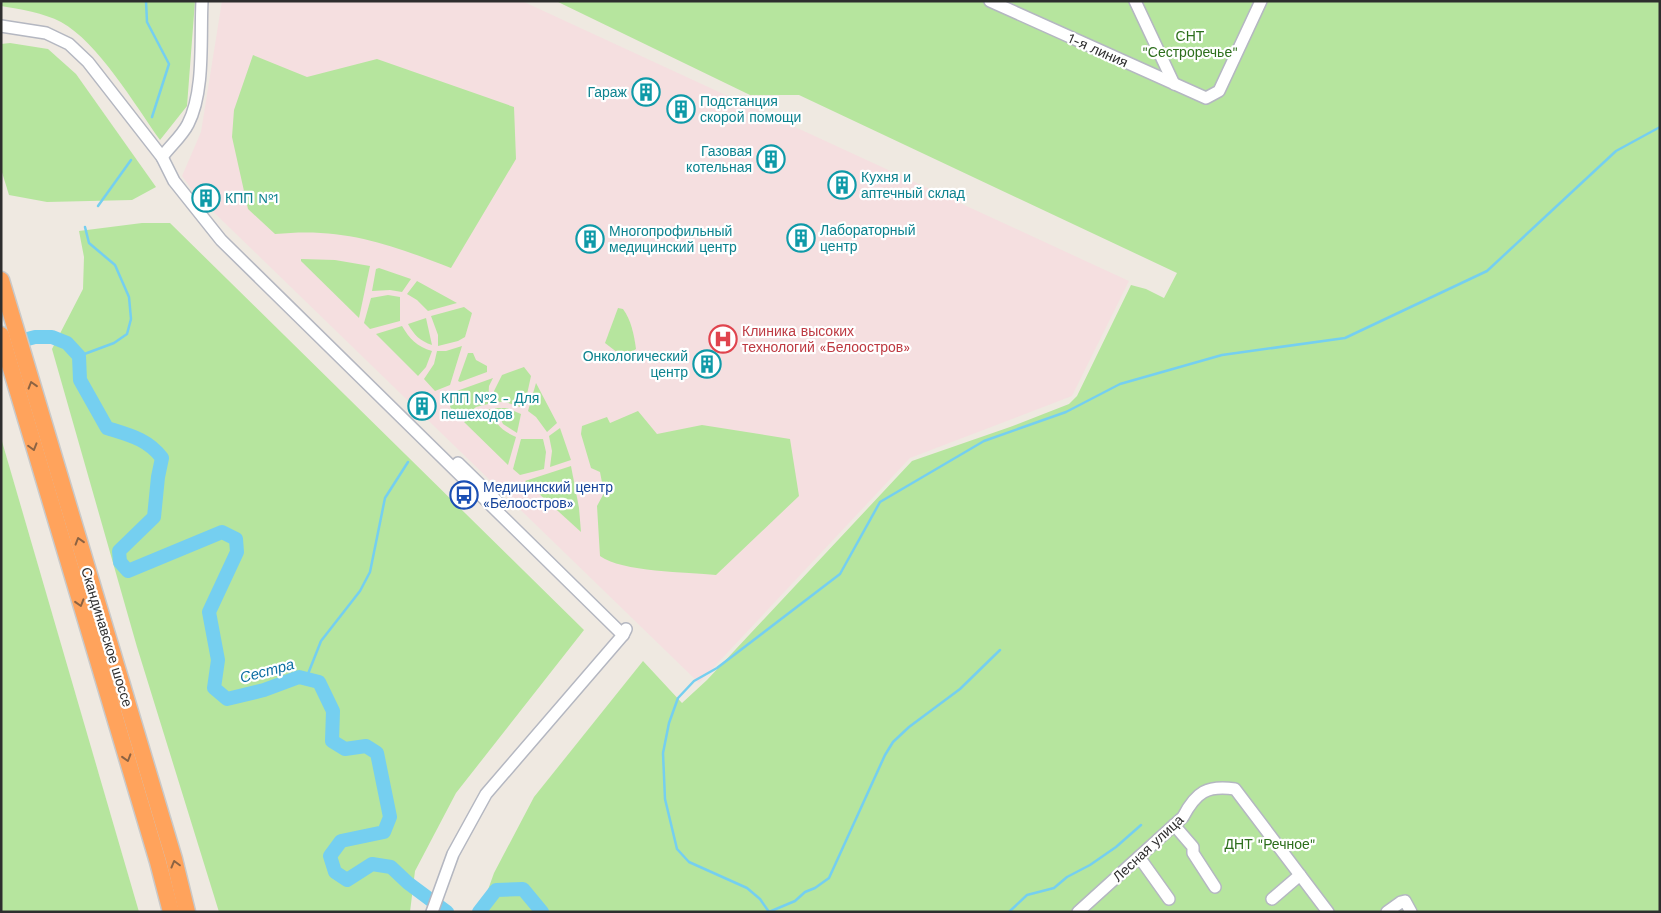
<svg xmlns="http://www.w3.org/2000/svg" width="1661" height="913" font-family="'Work Sans',sans-serif">
<style>
.medical{fill:#f5dfe0}
.green{fill:#b6e59e}
.lines{fill:none;stroke-linecap:round;stroke-linejoin:round}
.stream{stroke:#75cff0;stroke-width:2.5}
.river{stroke:#75cff0;stroke-width:14}
.minor-casing{stroke:#b4b7c1;stroke-width:14}
.highway-casing{stroke:#c9c9c9;stroke-width:19}
.minor{stroke:#fff;stroke-width:11}
.highway{stroke:#ffa35c;stroke-width:16}
.oneway{stroke:#8c6343}
.labels{text-anchor:middle;stroke-width:4.5;stroke-linejoin:round;paint-order:stroke}
.park-label{font-size:14px;fill:#2c6e1b;stroke:#fff}
.street-label{font-size:14px;fill:#2e2e2e;stroke:#fff}
.culture-label{font-size:14px;fill:#0d838f;stroke:#fff;text-anchor:start}
.health-label{font-size:14px;fill:#be3a42;stroke:#fff;text-anchor:start}
.transit-label{font-size:14px;fill:#164399;stroke:#fff;text-anchor:start}
.water-label{font-size:15px;font-style:italic;fill:#0d6fa3;stroke:#fff}
</style>
<rect width="100%" height="100%" fill="#efe9e1"/>
<path class="medical" d="M222,1H522L1129,281L1072,396L910,458L699,683L196,195L182,176L201,132Z"/>
<g class="green">
<path d="M1,1H195L187,106L160,140C135,105 98,42 61,22C44,13 20,9 1,6Z"/>
<path d="M556,1H1660V912H480L494,873L534,797L643,661L682,703L707,680L912,461L1010,427L1069,404L1077,396L1131,285L1146,289L1164,298L1177,273L799,95H750Z"/>
<path d="M10,43L48,49L76,74L156,187L132,200L47,202L9,195L1,169V44Z"/>
<path d="M253,55L307,77L377,59L514,107L516,159L451,268C389,244 344,227 275,234L248,209L232,137L234,110Z"/>
<path d="M142,223H170L584,630L456,793L415,871L410,912H219L137,647L52,349L83,289L84,257L79,231Z"/>
<path d="M301,259L335,260L370,266L359,318L301,261Z"/>
<path d="M379,268L411,279L402,292L390,290L372,291L376,269Z"/>
<path d="M417,281L457,303L428,311L417,300L407,294Z"/>
<path d="M388,295L400,297V321L370,329L364,323L371,298Z"/>
<path d="M464,307L472,313L465,337L458,341L438,346V335L431,316Z"/>
<path d="M618,308L623,309C631,320 634,334 636,349L627,355L618,353L605,343Z"/>
<path d="M426,318L432,345C420,341 414,335 408,324Z"/>
<path d="M402,326C409,338 417,347 432,351L426,367L418,376L376,334Z"/>
<path d="M462,346L450,385L435,391L424,379L434,364L437,351H446Z"/>
<path d="M468,353H473L476,360L487,366V372L460,382L458,381Z"/>
<path d="M524,367L531,376L524,408L505,402H494V391L502,375Z"/>
<path d="M493,378L489,386L488,404L476,407L461,419L450,407L454,392Z"/>
<path d="M536,383L557,423L547,432L536,417L528,411Z"/>
<path d="M495,408H507L521,414L517,433L503,424Z"/>
<path d="M490,409C494,423 502,431 516,437L508,465L464,422L480,411Z"/>
<path d="M638,411L657,434L702,425L790,439L799,496L716,575C688,572 621,572 600,556L597,506L604,493L600,472L591,468L581,434L582,426L607,417L610,423Z"/>
<path d="M560,428L571,460L550,467L552,451L549,436Z"/>
<path d="M1,438L139,912H1Z"/>
<path d="M521,439H543L546,452L544,469L520,475L513,469Z"/>
<path d="M571,466L579,508L581,532L525,481Z"/>
</g>
<g class="lines">
<g class="stream">
<path d="M146,1L147,22L169,64L152,117"/>
<path d="M98,206L131,160"/>
<path d="M79,356L114,343L127,334L131,319L129,297L115,265L89,243L85,227"/>
<path d="M306,679L321,641L360,591L370,572L385,498L408,462"/>
<path d="M769,912L760,899L747,888L689,862L677,849L665,799L663,753L669,723L678,698L694,681L717,668L840,574L880,502L984,441L1066,412L1120,384L1222,355L1345,338L1487,271L1616,151L1660,127"/>
<path d="M769,912L795,901L805,892L815,888L829,878L885,755L893,742L909,727L960,689L1000,650"/>
<path d="M1009,912L1027,895L1054,888L1067,877L1090,865L1116,847L1141,825"/>
</g>
<g class="river">
<path d="M9,344L35,337H52L67,343L79,356L80,380L107,428C129,435 148,439 162,458L158,477L154,517L119,551L120,562L128,571L222,532L236,539L237,552L209,612L218,660L214,688L227,699L264,690L299,677L319,682L333,711L332,741L345,749L366,746L377,753L390,817L384,832L341,841L330,856L335,872L347,880L372,864L391,867L408,883L447,912"/>
<path d="M479,912L496,890L523,889L542,912"/>
</g>
<g class="minor-casing">
<g id="minor">
<path d="M990,1L1206,98L1219,91L1261,1"/>
<path d="M1135,1L1174,84"/>
<path d="M1,26L46,33L69,44L88,62L162,157L174,181L221,240L623,635"/>
<path d="M162,157C170,146 182,136 188,124C205,91 200,38 202,1"/>
<path d="M458,463L500,504"/>
<path d="M1174,825L1193,847V853L1215,887"/>
<path d="M1139,857L1169,899"/>
<path d="M1272,899L1300,875"/>
<path d="M432,912L453,854L486,794L623,635L626,629"/>
<path d="M1078,912L1183,817C1196,792 1207,785 1235,789L1328,912"/>
<path d="M1387,912L1401,902L1405,901L1411,912"/>
</g>
</g>
<g class="highway-casing">
<g id="highway">
<path d="M1,280L174,859L187,912"/>
<path d="M1,335L158,862L171,912"/>
</g>
</g>
<use href="#minor" class="minor"/>
<use href="#highway" class="highway"/>
</g>
<defs><path id="oneway-chevron" d="M-2-3.5L2.5 0L-2 3.5" fill="none" stroke-width="1.6" stroke-linecap="round" stroke-linejoin="round" transform="scale(1.25)"/></defs>
<g class="oneway">
<use href="#oneway-chevron" transform="translate(32 385) rotate(-107)"/>
<use href="#oneway-chevron" transform="translate(33 447) rotate(74)"/>
<use href="#oneway-chevron" transform="translate(79 541) rotate(-107)"/>
<use href="#oneway-chevron" transform="translate(80 603) rotate(73)"/>
<use href="#oneway-chevron" transform="translate(127 758) rotate(73)"/>
<use href="#oneway-chevron" transform="translate(175 864) rotate(-105)"/>
</g>
<defs>
<g id="building-ring" transform="scale(1.4375)"><circle r="9.5" fill="#fff" stroke="#0f9aa8" stroke-width="1.5"/><path d="M-4-6H4V6H1V3H-1V6H-4ZM-2.5-4.3h1.7v1.8h-1.7ZM.8-4.3h1.7v1.8H.8ZM-2.5-1h1.7V.8h-1.7ZM.8-1h1.7V.8H.8Z" fill="#0f9aa8"/></g>
<g id="hospital-ring" transform="scale(1.4375)"><circle r="9.5" fill="#fff" stroke="#e0444e" stroke-width="1.5"/><path d="M-5-5h3v3.5h4V-5h3V5h-3V1.5h-4V5h-3Z" fill="#e0444e"/></g>
<g id="bus-ring" transform="scale(1.4375)"><circle r="9.5" fill="#fff" stroke="#1a4fb4" stroke-width="1.5"/><path d="M-5-6H5V4H4V6H2V4H-2V6H-4V4H-5ZM-3.5-4V0h7V-4ZM-3.5 1.2v1.5H-2V1.2ZM2 1.2v1.5H3.5V1.2Z" fill="#1a4fb4"/></g>
</defs>
<g fill-rule="evenodd">
<use href="#building-ring" x="646" y="92"/>
<use href="#building-ring" x="681" y="109"/>
<use href="#building-ring" x="771" y="159"/>
<use href="#building-ring" x="842" y="185"/>
<use href="#building-ring" x="206" y="198"/>
<use href="#building-ring" x="801" y="238"/>
<use href="#building-ring" x="590" y="239"/>
<use href="#hospital-ring" x="723" y="339"/>
<use href="#building-ring" x="707" y="364"/>
<use href="#building-ring" x="422" y="406"/>
<use href="#bus-ring" x="464" y="495"/>
</g>
<g class="labels">
<g class="park-label">
<text x="1190" y="41">СНТ<tspan x="1190" dy="16">"Сестроречье"</tspan></text>
<text x="1270" y="849">ДНТ "Речное"</text>
</g>
<g class="street-label">
<text transform="translate(1098 50) rotate(24)" y="5">1-я линия</text>
<text transform="translate(107 637) rotate(73)" y="5">Скандинавское шоссе</text>
<text transform="translate(1148 848) rotate(-43)" y="5">Лесная улица</text>
</g>
<g class="culture-label">
<text x="627" y="97" text-anchor="end">Гараж</text>
<text x="700" y="106">Подстанция<tspan x="700" dy="16">скорой помощи</tspan></text>
<text x="752" y="156" text-anchor="end">Газовая<tspan x="752" dy="16">котельная</tspan></text>
<text x="861" y="182">Кухня и<tspan x="861" dy="16">аптечный склад</tspan></text>
<text x="225" y="203">КПП №1</text>
<text x="820" y="235">Лабораторный<tspan x="820" dy="16">центр</tspan></text>
<text x="609" y="236">Многопрофильный<tspan x="609" dy="16">медицинский центр</tspan></text>
<text x="688" y="361" text-anchor="end">Онкологический<tspan x="688" dy="16">центр</tspan></text>
<text x="441" y="403">КПП №2 - Для<tspan x="441" dy="16">пешеходов</tspan></text>
</g>
<g class="health-label">
<text x="742" y="336">Клиника высоких<tspan x="742" dy="16">технологий «Белоостров»</tspan></text>
</g>
<g class="transit-label">
<text x="483" y="492">Медицинский центр<tspan x="483" dy="16">«Белоостров»</tspan></text>
</g>
<g class="water-label">
<text transform="translate(267 671) rotate(-15)" y="5">Сестра</text>
</g>
</g>
<rect width="1661" height="913" fill="none" stroke="#2e2e2e" stroke-width="5"/>
</svg>
